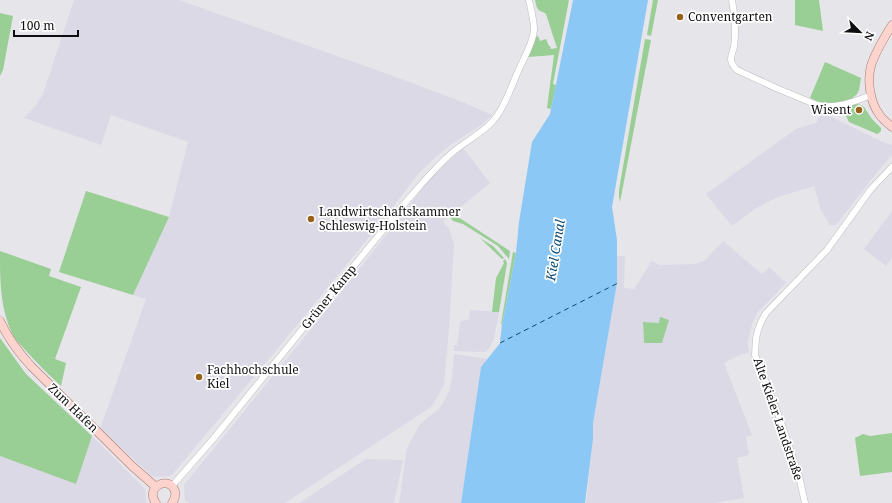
<svg xmlns="http://www.w3.org/2000/svg" width="892" height="503" font-family="'Noto Serif',serif">
<style>
.built{fill:#dad9e5;fill-rule:evenodd}
.green{fill:#99ce94}
.water{fill:#8bc8f6}
.lines{fill:none;stroke-linecap:round;stroke-linejoin:round}
.ferry{stroke:#0b4a6e;stroke-width:1;stroke-dasharray:5 4;stroke-linecap:butt}
.minor-casing{stroke:#bdbcc1;stroke-width:7}
.major-casing{stroke:#a87c75;stroke-width:9}
.minor{stroke:#fff;stroke-width:6}
.major{stroke:#fdd4cd;stroke-width:8}
.poi-dot{fill:#976119;stroke:#fff;stroke-width:1.5}
.labels{text-anchor:middle;stroke-width:3.5;stroke-linejoin:round;paint-order:stroke}
.poi-label{font-size:12px;fill:#0e0d0f;stroke:#fff;text-anchor:start}
.street-label{font-size:12px;fill:#0e0d0f;stroke:#fff}
.water-label{font-size:13px;font-style:italic;fill:#0b4a6e;stroke:#fff}
</style>
<rect width="100%" height="100%" fill="#e6e5ea"/>
<g class="built">
<path d="M74,0H179L396,77L465,103L492,115L484,123L449,146L437,156L418,174L384,219L279,347L171,476L153,477L100,429L146,299L133,295L169,217L188,142L111,115L101,145L24,118L36,105L43,94Z"/>
<path d="M821,112L885,143L892,145V155L874,176L836,225H830L821,210L814,186L778,197L755,209L732,226L706,194L796,129L816,123Z"/>
<path d="M463,148L490,183L443,221L449,229L454,244L449,328L444,384L438,396L431,407L285,503H190L185,501L184,485L350,281L429,180Z"/>
<path d="M892,211V258L886,266L864,249Z"/>
<path d="M723,241L762,274L769,267L786,283L757,313L752,324L748,341L749,353L742,354L724,363L752,435L746,437L749,455L737,458L744,498L714,503H586L593,439V423L617,283V256H625L624,288L634,289L652,261L659,265L695,264L704,261ZM643,322L659,323L644,343Z"/>
<path d="M470,310L499,312L494,339L490,347L485,352L454,351V345L457,346L460,322L469,319Z"/>
<path d="M454,354L488,359L481,367L461,503H399L407,448L420,424L439,409L445,400L450,389L452,377Z"/>
<path d="M92,436L145,489L146,503H0V456L76,484Z"/>
<path d="M366,459L403,460L394,503H299Z"/>
</g>
<g class="green">
<path d="M535,0H569L553,84L556,85L551,109L547,108L554,55L528,57L536,37L538,36L540,41L546,39L549,46H550L551,49L557,48L546,14C544,12 541,12 539,10C536,8 536,3 535,0Z"/>
<path d="M653,0H658L651,36L647,35Z"/>
<path d="M795,0H819L823,31L795,25Z"/>
<path d="M0,13L13,16L3,70L0,76Z"/>
<path d="M645,39L651,40L620,202L619,197V190Z"/>
<path d="M825,62L861,78L859,90L857,94L851,99L845,102L824,104L810,98Z"/>
<path d="M857,104L861,105L864,107L872,119L881,128V131L879,133L877,134L849,122L842,108Z"/>
<path d="M86,191L169,217L133,295L59,272Z"/>
<path d="M452,213L510,251L509,259L498,246L463,224L453,221L449,216Z"/>
<path d="M480,238L493,246L504,258L502,259Z"/>
<path d="M0,251L51,269L49,276L81,287L55,359L66,363L61,386C49,375 38,364 27,352C22,346 16,341 13,335C0,309 0,280 0,251Z"/>
<path d="M513,252L516,253L502,325L501,324Z"/>
<path d="M505,259L507,263L499,312H492L496,278L504,263L503,261Z"/>
<path d="M660,317L669,320L662,343H644L643,322L659,323Z"/>
<path d="M0,338L26,374L92,436L76,484L0,456Z"/>
<path d="M892,433V472L860,476L855,438L863,434L870,436Z"/>
</g>
<path class="water" d="M573,0H648L612,207L617,240V283L593,423V439L585,503H461L481,367L501,342L500,341L502,325L516,253L519,222L532,142L550,114Z"/>
<g class="lines">
<path class="ferry" d="M500,343L618,283"/>
<g class="minor-casing">
<g id="minor">
<path d="M732,0C735,15 736,32 734,47C733,51 731,55 731,59C731,64 734,67 737,70L776,88L817,105C835,109 854,102 871,95"/>
<path d="M172,486L214,438L405,203C421,185 435,167 453,152C466,141 481,134 492,122C505,108 512,84 520,67C525,56 533,43 534,30C534,20 531,10 529,0"/>
<path d="M805,503L799,476L781,422L755,355L756,338L758,330L761,322L766,313L827,250L871,189L892,167"/>
</g>
</g>
<g class="major-casing">
<g id="major">
<path d="M892,25C884,38 875,52 871,66C867,80 870,102 879,114C882,119 887,123 892,127"/>
<path d="M0,321C8,338 18,352 31,366L132,466L156,487"/>
<path d="M156,503C144,488 169,474 175,491C176,496 175,499 172,503"/>
</g>
</g>
<use href="#minor" class="minor"/>
<use href="#major" class="major"/>
</g>
<g class="poi-dot">
<circle cx="680" cy="17" r="4"/>
<circle cx="859" cy="110" r="4"/>
<circle cx="311" cy="219" r="4"/>
<circle cx="199" cy="377" r="4"/>
</g>
<g class="labels">
<g class="poi-label">
<text x="688" y="21">Conventgarten</text>
<text x="851" y="114" text-anchor="end">Wisent</text>
<text x="319" y="216">Landwirtschaftskammer<tspan x="319" dy="14">Schleswig-Holstein</tspan></text>
<text x="207" y="374">Fachhochschule<tspan x="207" dy="14">Kiel</tspan></text>
</g>
<g class="street-label">
<text transform="translate(329 297) rotate(-51)" y="4">Grüner Kamp</text>
<text transform="translate(73 408) rotate(44)" y="4">Zum Hafen</text>
<text transform="translate(778 419) rotate(71)" y="4">Alte Kieler Landstraße</text>
</g>
<g class="water-label">
<text transform="translate(555 250) rotate(-81)" y="5">Kiel Canal</text>
</g>
</g>
<g transform="translate(860 32) rotate(114)" stroke="#ffffff" stroke-width="3" paint-order="stroke">
<path d="M0-3L7 15L0 10L-7 15Z" fill="#0e0d0f"/>
<text y="-6" font-size="11" font-weight="bold" text-anchor="middle" fill="#0e0d0f">N</text>
</g>
<path d="M14 30v6h64v-6" fill="none" stroke="#0e0d0f" stroke-width="2"/>
<text x="20" y="30" font-size="12" fill="#0e0d0f" stroke="#ffffff" stroke-width="3" paint-order="stroke">100 m</text>
</svg>
